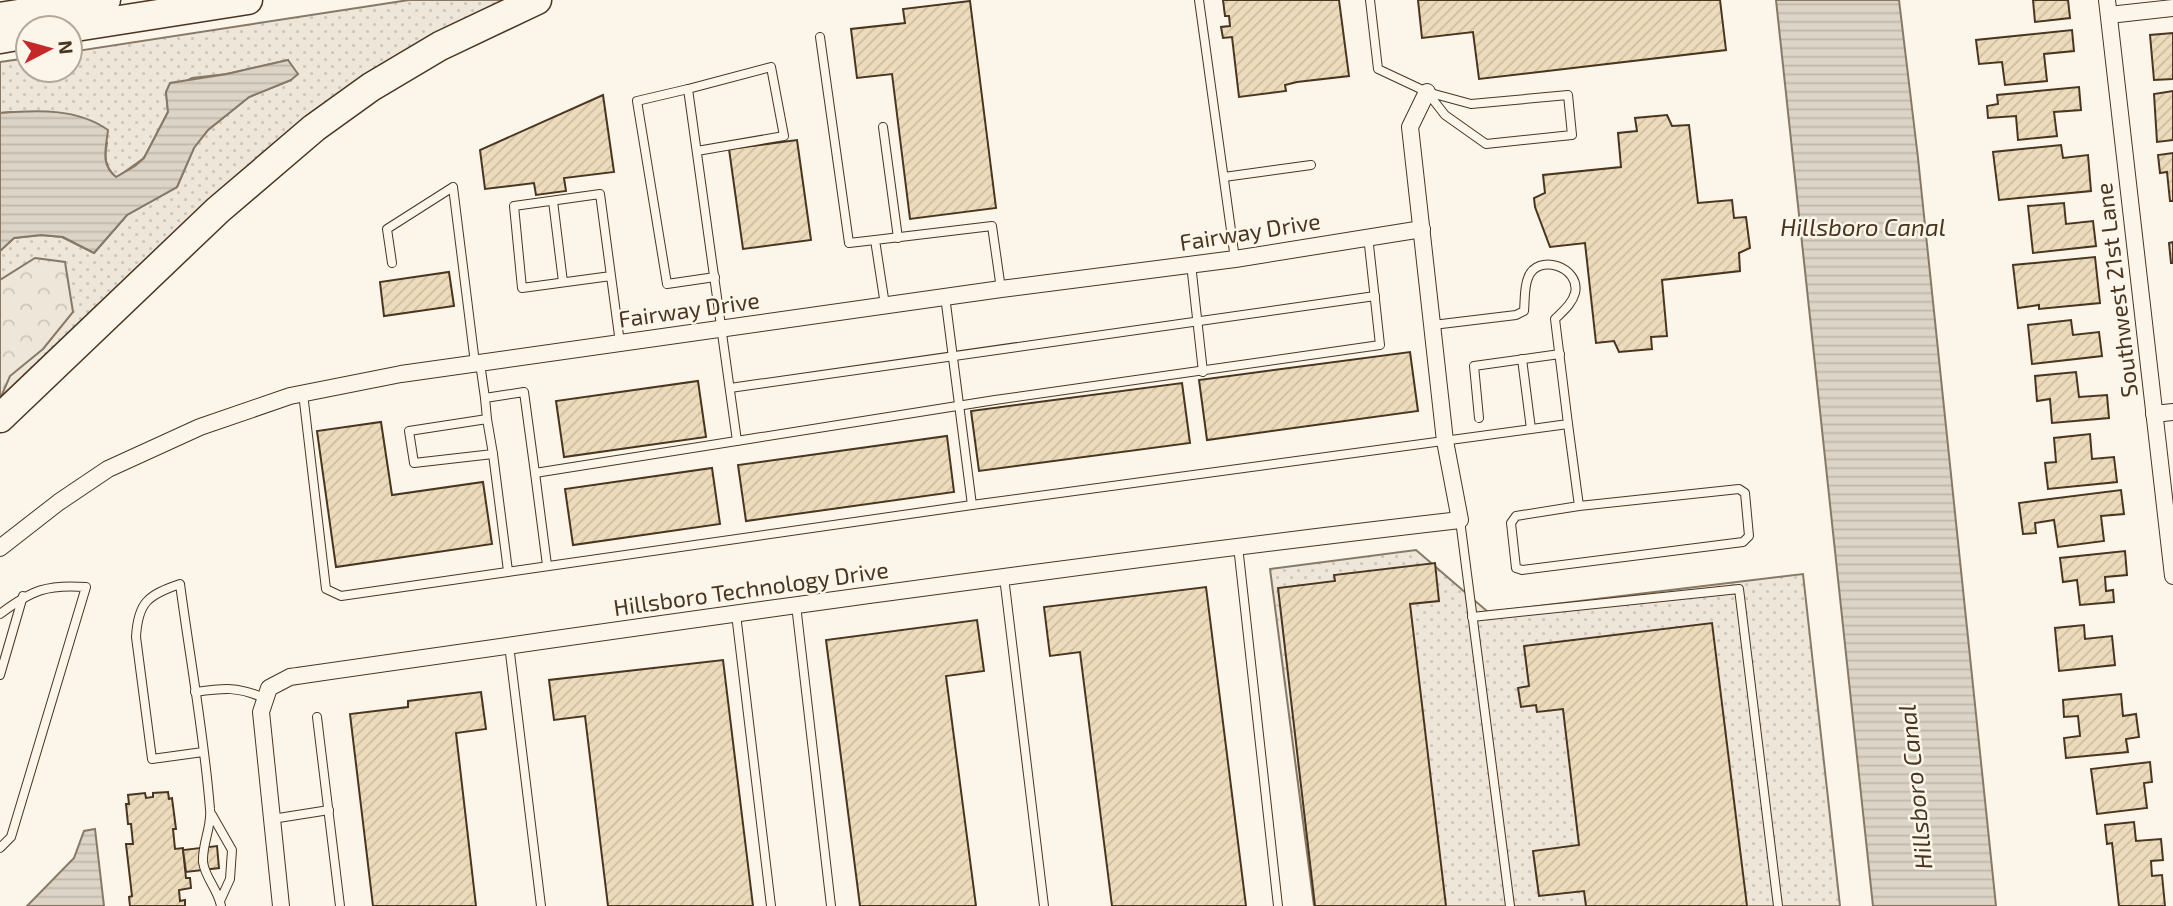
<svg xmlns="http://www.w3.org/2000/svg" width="2173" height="906" font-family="'Exo 2',sans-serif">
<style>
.grass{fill:url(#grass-dots);stroke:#887966;stroke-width:2}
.forest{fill:url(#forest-crowns);stroke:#887966;stroke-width:2}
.water{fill:url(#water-rules);stroke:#887966;stroke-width:2}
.building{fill:url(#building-hatch);stroke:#4a3520;stroke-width:2}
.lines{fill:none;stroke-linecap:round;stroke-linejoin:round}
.lane-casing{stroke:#4a3520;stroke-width:10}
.street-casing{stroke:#4a3520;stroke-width:18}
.highway-casing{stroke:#4a3520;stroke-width:31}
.lane{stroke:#fbf6e9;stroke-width:8}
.street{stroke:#fbf6e9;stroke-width:16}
.highway{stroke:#fbf6e9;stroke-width:28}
.labels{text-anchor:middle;stroke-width:5;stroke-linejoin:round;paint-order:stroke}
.street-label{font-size:23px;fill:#4a3520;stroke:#fbf6e9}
.water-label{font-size:24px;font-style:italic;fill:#4a3520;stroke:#fbf6e9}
</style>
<defs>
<pattern id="grass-dots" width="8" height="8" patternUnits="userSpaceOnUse" patternTransform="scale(1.75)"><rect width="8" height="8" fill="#ede6d9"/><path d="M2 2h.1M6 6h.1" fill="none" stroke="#cdc6ba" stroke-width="1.8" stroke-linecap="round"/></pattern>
<pattern id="forest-crowns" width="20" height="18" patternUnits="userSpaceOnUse" patternTransform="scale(1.75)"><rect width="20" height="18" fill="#ede6d9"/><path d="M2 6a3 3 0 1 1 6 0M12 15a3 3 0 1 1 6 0" fill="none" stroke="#cdc6ba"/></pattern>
<pattern id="water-rules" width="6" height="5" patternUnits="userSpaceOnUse" patternTransform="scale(1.75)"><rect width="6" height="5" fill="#dcd4c6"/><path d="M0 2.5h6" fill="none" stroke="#beb7aa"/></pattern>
<pattern id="building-hatch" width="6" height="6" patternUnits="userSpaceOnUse" patternTransform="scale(1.75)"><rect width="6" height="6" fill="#ecdcbc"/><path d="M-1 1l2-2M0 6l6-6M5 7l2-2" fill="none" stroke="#ccbda1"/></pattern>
</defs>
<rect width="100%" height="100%" fill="#fbf6e9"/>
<g class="grass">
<path d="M409,0H523L431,42L0,406V251L14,238L41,235L62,237L94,253L127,215L177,187L194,147L208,130L249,97L291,80L288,60L227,74L192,78L166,92L168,112L144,158L116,178C105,167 104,157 107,143L11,112L0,113V62L28,58V70H70V52Z"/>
<path d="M1416,550L1488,612L1803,574L1840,906H1314L1270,569Z"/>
</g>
<path class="forest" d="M35,258L65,262L73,312L43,349L10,376L0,399V280Z"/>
<g class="water">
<path d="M1776,0H1899L1918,158L1996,906H1873Z"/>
<path d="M288,60L298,74L291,80L249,97L208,130L194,148L177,187L127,215L94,253L63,237L41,235L14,238L0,251V113C37,110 77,108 108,130C106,149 100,164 116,177L135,166L144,158L168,112L166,92L170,83L227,74Z"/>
<path d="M95,829L104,906H27L74,858L84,831Z"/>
</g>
<g class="building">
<path d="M1223,0H1339L1349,76L1297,82L1285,85L1286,91L1239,97L1232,37L1223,38L1221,27L1230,26L1229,16H1225Z"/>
<path d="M1418,0H1720L1726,50L1479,79L1473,32L1422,38Z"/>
<path d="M2033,0H2068L2070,18L2035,22Z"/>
<path d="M970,1L996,208L910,219L892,74L857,78L851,29L905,23L903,9Z"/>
<path d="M2072,30L2074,51L2044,54L2047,81L2005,85L2002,62L1979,64L1976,40Z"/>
<path d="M2173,33V79L2154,80L2150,35Z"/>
<path d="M2079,87L2081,110L2054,112L2057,136L2018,140L2016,116L1988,118L1987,106L1998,104L1997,95Z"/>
<path d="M2173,91V140L2157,142L2154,94Z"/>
<path d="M603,95L614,172L564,178L566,191L536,195L534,183L485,189L480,150Z"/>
<path d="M1667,115L1672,126L1689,125L1698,203L1732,200L1734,218L1746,217L1750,248L1739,253L1740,271L1662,280L1667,336L1651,337L1652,349L1619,352L1614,341L1596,343L1585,243L1550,247L1535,207L1534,198L1545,193L1543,175L1621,167L1618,133L1637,131L1635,118Z"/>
<path d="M797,140L811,240L743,249L729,149Z"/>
<path d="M2061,145L2063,158L2088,155L2091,191L1999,200L1993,152Z"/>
<path d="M2173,153V201H2170L2167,172L2160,173L2158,155Z"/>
<path d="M2064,203L2066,224L2093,221L2096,246L2033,253L2028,206Z"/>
<path d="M2173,242V263H2171L2169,243Z"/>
<path d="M2095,257L2100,303L2039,309V305L2018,308L2013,265Z"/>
<path d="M449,272L454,306L384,316L380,282Z"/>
<path d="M2071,320L2073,335L2099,332L2102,356L2032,364L2028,325Z"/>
<path d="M1410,352L1418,411L1207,440L1199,380Z"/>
<path d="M2076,372L2079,397L2107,395L2109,418L2052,423L2050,399L2037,401L2035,376Z"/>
<path d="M698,381L706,437L564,457L556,401Z"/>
<path d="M1182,383L1190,443L979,471L971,411Z"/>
<path d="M381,422L392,495L483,482L492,544L336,567L317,431Z"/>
<path d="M2090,434L2092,459L2114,457L2117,482L2048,489L2045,463L2056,462L2054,438Z"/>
<path d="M947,436L954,492L746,521L738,465Z"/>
<path d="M712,468L720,524L573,545L565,489Z"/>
<path d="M2121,490L2124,514L2101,516L2104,541L2058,547L2054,520L2035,523L2036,533L2023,534L2019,503Z"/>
<path d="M2125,551L2127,575L2105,577L2106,591L2113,590L2114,602L2080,605L2077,580L2063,582L2060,558Z"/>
<path d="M1435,563L1439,601L1410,604L1446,906H1315L1278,588L1335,581L1334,575Z"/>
<path d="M1206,587L1246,906H1112L1080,652L1050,656L1044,607Z"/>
<path d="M977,620L984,671L946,676L976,906H860L826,640Z"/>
<path d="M1712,623L1747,906H1586L1584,891L1539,896L1533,851L1579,845L1563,709L1537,712L1536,705L1521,707L1518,688L1529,686L1524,646Z"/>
<path d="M2084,625L2085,639L2112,636L2115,665L2059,671L2055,628Z"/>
<path d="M723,660L753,906H608L585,716L554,720L549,680Z"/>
<path d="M481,692L486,729L456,733L476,906H373L350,714L408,707V701Z"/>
<path d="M2121,694L2123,716L2136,714L2139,737L2126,739L2128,752L2066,758L2064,738L2080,736L2078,716L2064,717L2063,700Z"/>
<path d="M2150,762L2152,782L2144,783L2147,808L2097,814L2091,769Z"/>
<path d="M168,792L169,799L172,798L176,829H173L175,849L183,848L186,878H190L191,888L179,890L180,901L185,900V906H130L129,897L132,896L126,844H133L131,824H128L126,804H129L128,795L145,793L146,798L153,797V793Z"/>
<path d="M2134,822L2136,841L2161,839L2163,860L2151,861L2152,876L2162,875L2165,906H2119L2112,843L2107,844L2105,825Z"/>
<path d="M217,846L219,868L186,872L183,850Z"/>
</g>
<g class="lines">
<g class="lane-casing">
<g id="lane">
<path d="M1199,0L1235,259"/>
<path d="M1370,0L1378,69L1427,92L1445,115L1486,144L1572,135L1568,95L1471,104L1427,92"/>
<path d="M820,37L849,243L875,240"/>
<path d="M688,89L637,101L667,284L715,277"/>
<path d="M883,127L898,238"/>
<path d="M697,151L784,136L771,67L688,89L737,441"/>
<path d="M1224,177L1311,165"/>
<path d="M553,201L563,282"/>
<path d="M392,263L387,229L453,187L475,363"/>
<path d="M1191,264L1203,372"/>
<path d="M611,276L522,288L514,206L600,194L620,343"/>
<path d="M945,296L972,505"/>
<path d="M885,305L875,240L992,226L1001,289"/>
<path d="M1522,359L1531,429"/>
<path d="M480,363L485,398L524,392L535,473L995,400L1380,345L1368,236"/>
<path d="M730,388L1375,296"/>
<path d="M303,393L326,589L341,596L972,505L1568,424L1555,319C1563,311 1572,304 1575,293C1581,267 1537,252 1528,278C1524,287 1525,301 1524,311L1516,315L1433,325"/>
<path d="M485,398L487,419L409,431L414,463L493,454L487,419"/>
<path d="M1479,418L1474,366L1560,354"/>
<path d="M1568,424L1579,506L1516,516L1511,523L1516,568L1522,570L1743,542L1749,536L1745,493L1739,489L1579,506"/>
<path d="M493,454L508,571"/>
<path d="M535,473L547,565"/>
<path d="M1460,520L1510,906"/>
<path d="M1238,546L1278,906"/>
<path d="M1004,577L1044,906"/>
<path d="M796,605L831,906"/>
<path d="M0,614C32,590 47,584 86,587L11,837L0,848"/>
<path d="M736,614L771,906"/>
<path d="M1472,617L1739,589L1778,906"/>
<path d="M509,645L541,906"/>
<path d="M0,675L23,596"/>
<path d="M195,692C224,688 238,686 266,699"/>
<path d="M317,717L340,906"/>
<path d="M203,752L152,759L136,637C138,602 148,595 180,584C190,659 204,734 210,809C212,827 202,843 203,862C205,878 218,889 221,906"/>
<path d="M212,815L232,850L230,879L220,901"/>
<path d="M272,819L329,810"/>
</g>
</g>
<g class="street-casing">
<g id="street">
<path d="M2107,0L2173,576"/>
<path d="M2109,15L2173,8"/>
<path d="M2154,414L2173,412"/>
<path d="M0,548L59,502L108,469L200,427L290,396L401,374L1001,289L1235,259L1422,229"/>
<path d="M281,906L261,712L269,688L290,677C680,621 1069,565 1460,520L1445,441L1410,127L1427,92"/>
</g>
</g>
<g class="highway-casing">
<g id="highway">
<path d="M0,17L106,0"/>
<path d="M69,28L248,0"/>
<path d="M0,39L28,34"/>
<path d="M0,418L218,210L314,128L371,87L440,46L537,0"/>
</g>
</g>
<use href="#lane" class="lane"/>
<use href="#street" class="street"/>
<use href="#highway" class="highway"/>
</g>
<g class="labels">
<g class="street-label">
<text transform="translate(1250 232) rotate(-9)" y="8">Fairway Drive</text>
<text transform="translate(2117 290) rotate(-97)" y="8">Southwest 21st Lane</text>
<text transform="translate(689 310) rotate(-8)" y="8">Fairway Drive</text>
<text transform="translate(751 589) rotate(-8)" y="8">Hillsboro Technology Drive</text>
</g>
<g class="water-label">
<text x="1863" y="236">Hillsboro Canal</text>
<text transform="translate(1916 787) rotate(-96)" y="8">Hillsboro Canal</text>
</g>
</g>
<g transform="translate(49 49) rotate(84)"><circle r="33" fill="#fbf6e9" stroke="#b4a999" stroke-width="2"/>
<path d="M0-5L12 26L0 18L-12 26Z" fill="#c62828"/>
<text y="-10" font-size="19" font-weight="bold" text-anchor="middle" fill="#4a3520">N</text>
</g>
</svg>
